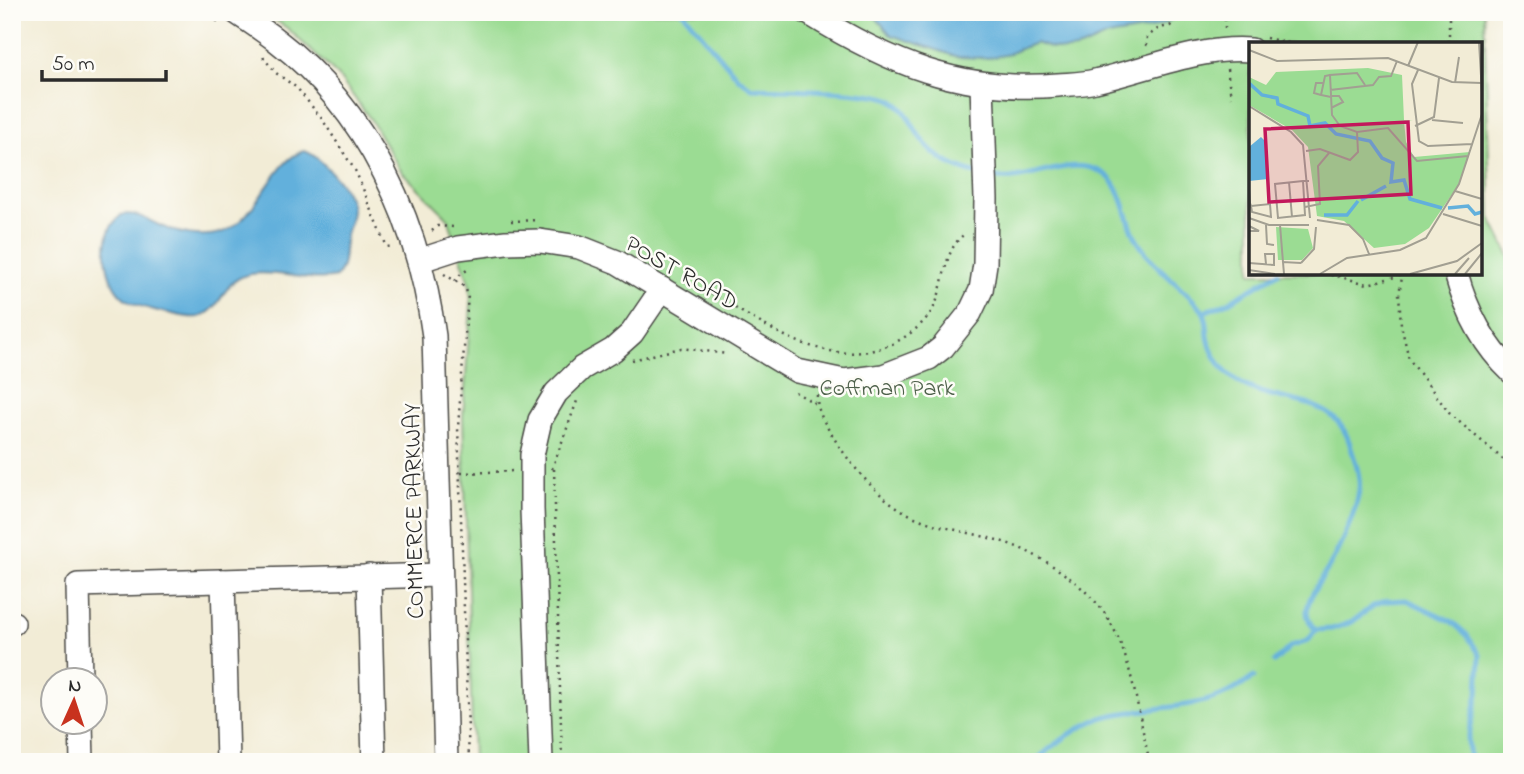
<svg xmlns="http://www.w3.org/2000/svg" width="1524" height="774" font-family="'Indie Flower',sans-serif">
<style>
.green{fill:#9bdc93;stroke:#63845f;stroke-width:2;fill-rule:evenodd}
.water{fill:#62b0dc;stroke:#466e84;stroke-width:2}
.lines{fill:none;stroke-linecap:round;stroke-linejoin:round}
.stream{stroke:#62b0dc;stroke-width:5}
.minor-casing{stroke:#494845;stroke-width:26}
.path{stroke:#494845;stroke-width:2.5;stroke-dasharray:2 5;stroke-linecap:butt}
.minor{stroke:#fff;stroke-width:23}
.labels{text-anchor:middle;stroke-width:5;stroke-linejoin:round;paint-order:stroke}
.street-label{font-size:24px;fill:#2b2b2b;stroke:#fdfcf7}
.park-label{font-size:24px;fill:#4d604a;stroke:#fdfcf7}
.inset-river{fill:none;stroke:#62b0dc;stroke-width:3.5}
.inset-road{fill:none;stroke:#a29f92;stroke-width:2}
.view{fill:#c2185b;fill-opacity:0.15;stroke:#c2185b;stroke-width:3.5}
.inset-edge{fill:none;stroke:#2b2b2b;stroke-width:3.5}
</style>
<rect width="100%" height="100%" fill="#fdfcf7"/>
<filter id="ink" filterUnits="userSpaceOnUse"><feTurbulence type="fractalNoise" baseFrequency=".0143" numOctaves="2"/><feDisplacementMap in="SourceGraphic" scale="14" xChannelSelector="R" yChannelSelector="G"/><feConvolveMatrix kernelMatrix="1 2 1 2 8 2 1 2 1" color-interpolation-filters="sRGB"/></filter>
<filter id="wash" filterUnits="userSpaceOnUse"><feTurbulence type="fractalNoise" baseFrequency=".00686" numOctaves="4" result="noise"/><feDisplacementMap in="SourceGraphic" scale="28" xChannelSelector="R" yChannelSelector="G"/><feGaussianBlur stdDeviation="1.57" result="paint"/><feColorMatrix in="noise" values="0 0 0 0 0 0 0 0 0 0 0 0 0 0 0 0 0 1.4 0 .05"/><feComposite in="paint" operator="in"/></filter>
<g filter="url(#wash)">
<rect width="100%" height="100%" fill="#f2ecd6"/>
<path class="green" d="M263,12H1484L1491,219L1512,261V762H473L463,417L471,305L470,286L448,218L401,171L371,120L338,76L287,28ZM1251,44H1480V273H1251Z"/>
<g class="water">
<path d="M871,12H1181C1159,32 1136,30 1109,36C1094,40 1084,50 1067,50C1056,50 1046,47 1035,43L1005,55L987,58L958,57L891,35Z"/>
<path d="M304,151C320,155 351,192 352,209C352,219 346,231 345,241C343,254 345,267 336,277C312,283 279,270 251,274C221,279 224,310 199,317C188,319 174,314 163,312C151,309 138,307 127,300C106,285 101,250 111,227C113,222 117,220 121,215C138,212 147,220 161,226C179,234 201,238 220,233C258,221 273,159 304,151Z"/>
</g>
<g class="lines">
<g class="stream">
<path d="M683,12L738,78L752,88C776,89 877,90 892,100C904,107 908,117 915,129C929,155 951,168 979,174"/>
<path d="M992,177C1030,185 1066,154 1101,172C1125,184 1124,218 1137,240C1153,268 1183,286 1202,310C1209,319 1206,331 1209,341C1211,351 1220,366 1227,373C1268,412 1335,385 1351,448C1355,461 1361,476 1359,490C1356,513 1343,539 1333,560C1325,576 1308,593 1307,612C1307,618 1311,626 1316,630L1332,629L1352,622L1373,606L1387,601L1407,600L1451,621L1467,635L1480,655L1478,694L1468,740L1470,762"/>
<path d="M1204,312L1229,302L1278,273"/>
<path d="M1274,662L1291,646L1308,641L1316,630"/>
<path d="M1034,762C1052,746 1078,727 1101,718C1112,714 1126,713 1138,711C1183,705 1216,706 1254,677"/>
</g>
</g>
</g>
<g filter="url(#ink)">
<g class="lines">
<g class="minor-casing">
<g id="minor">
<path d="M236,12C249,21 263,30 276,40C369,111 419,223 434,336L446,762"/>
<path d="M807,12C889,63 960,93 1058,85C1070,84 1083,84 1095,81C1146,70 1199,46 1251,50"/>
<path d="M421,260L458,248L506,242L540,241L579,247L617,262L797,371L844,381L883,376L929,358L943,347L970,313L981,290L985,264L986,199L982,85"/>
<path d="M1456,273C1466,310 1483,345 1512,372"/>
<path d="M369,576L374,762"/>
<path d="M223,581L228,762"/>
<path d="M12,623H13"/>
<path d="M80,680L78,585L440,575"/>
<path d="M81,722L82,762"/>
<path d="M541,762L532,509V455L540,420L556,393L582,368L613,350L632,333L662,289"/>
</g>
</g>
<g class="path">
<path d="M205,12L220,23"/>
<path d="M1225,12V31"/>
<path d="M1449,12V44"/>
<path d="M1266,38L1293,44"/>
<path d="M1146,46L1147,37L1159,28L1170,26L1184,12"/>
<path d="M263,57L276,73L297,88L322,119L356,172L387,247L392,246"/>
<path d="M1227,69L1231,97"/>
<path d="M511,221L539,220"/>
<path d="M432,231L437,226L453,227"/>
<path d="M1324,273L1368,284L1402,275"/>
<path d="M1403,273L1399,293L1401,325L1409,359L1450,414L1512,467"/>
<path d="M444,274L465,287L468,295L458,427L469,762"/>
<path d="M455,281L461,274L470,268"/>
<path d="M705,290C763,323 824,373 892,344C909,336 927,322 935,305C946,280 943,249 966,233"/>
<path d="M632,360L681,348L728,354"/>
<path d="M795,392L816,404"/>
<path d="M817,395C816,413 828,428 837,443C858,474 885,506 922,520C956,533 995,535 1028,552C1055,565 1085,587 1103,611C1133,653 1137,713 1150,762"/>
<path d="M552,469L577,401"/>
<path d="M554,469L562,762"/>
<path d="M461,473L514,471"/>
<path d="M1512,582V598"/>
</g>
<use href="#minor" class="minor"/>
</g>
</g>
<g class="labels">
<g class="street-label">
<text transform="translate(682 272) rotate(30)" y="8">POST ROAD</text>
<text transform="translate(413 511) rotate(-91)" y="8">COMMERCE PARKWAY</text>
</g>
<g class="park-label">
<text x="887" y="395">Coffman Park</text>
</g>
</g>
<g transform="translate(1249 42)">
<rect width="233" height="233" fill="#f2ecd6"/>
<path d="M119,26L153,33L155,78H164L155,79L157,100L165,115L221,110L210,142L180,186L156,202L125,206L95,179L68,174L59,105L43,88L0,63V35L17,43L27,30ZM27,185L59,187L64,206L53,218H29Z" fill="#9bdc93"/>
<path d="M12,95L17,100L19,137L0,139V105Z" fill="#62b0dc"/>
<path class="inset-river" d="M0,41L13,53L28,56L29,62L59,74L61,84L76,81L87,92L121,99L133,116L144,121L142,140L155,138L161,157L193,166M112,158L137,144M199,166L219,164L226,172L233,170M75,173H98L109,159"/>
<path class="inset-road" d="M230,0L233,51M0,8L28,19L139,16L203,40L233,41M159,24L169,0M169,28L163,42L170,99L179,104L223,102M81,33L76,34L72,53L82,55M206,41L210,15M116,43L108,31L81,33L83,73L91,84L108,90L139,86L168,119L219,114M81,48L124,43L130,35L142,34L148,19M72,53L65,51L67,41H74M82,54H90L94,60L82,66M0,64L42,90L54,103L61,176M183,78L214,81M166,84L185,75L190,36M57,109L71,107L101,118L109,110L108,90M54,139L56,173L29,176L26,142L54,139H60M40,140L43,175M206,149L233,157M0,165L2,164L21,162L22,175L3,170L2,164L1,161L0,147M56,165L71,162L69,124L80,111M194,172L233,184M0,176L20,183H60M68,178L100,183L114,197L120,212M17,183L18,202L25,203M31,183L34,220M0,184L10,189H0M0,221L25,223V212H16L17,222M52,221L65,207L67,185M0,228L26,232M35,232L34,220L52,221M71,232L98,216L151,208L177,196L210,142L233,72M161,232L208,219L233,201M206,232L220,216M216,232L233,211"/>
<path class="view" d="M159,80L162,152L20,160L16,87Z"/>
<rect width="233" height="233" class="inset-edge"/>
</g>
<rect width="1524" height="774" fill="none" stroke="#fdfcf7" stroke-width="42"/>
<g transform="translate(74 701) rotate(3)"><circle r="33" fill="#fdfcf7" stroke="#a9a8a5" stroke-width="2"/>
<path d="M0-5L12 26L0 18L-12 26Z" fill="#c8321e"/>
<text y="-10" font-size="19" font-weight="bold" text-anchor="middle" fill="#2b2b2b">N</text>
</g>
<path d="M42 70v10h124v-10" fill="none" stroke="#2b2b2b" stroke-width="3.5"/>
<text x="52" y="70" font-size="21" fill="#2b2b2b" stroke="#fdfcf7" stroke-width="5" paint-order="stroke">50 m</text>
</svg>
